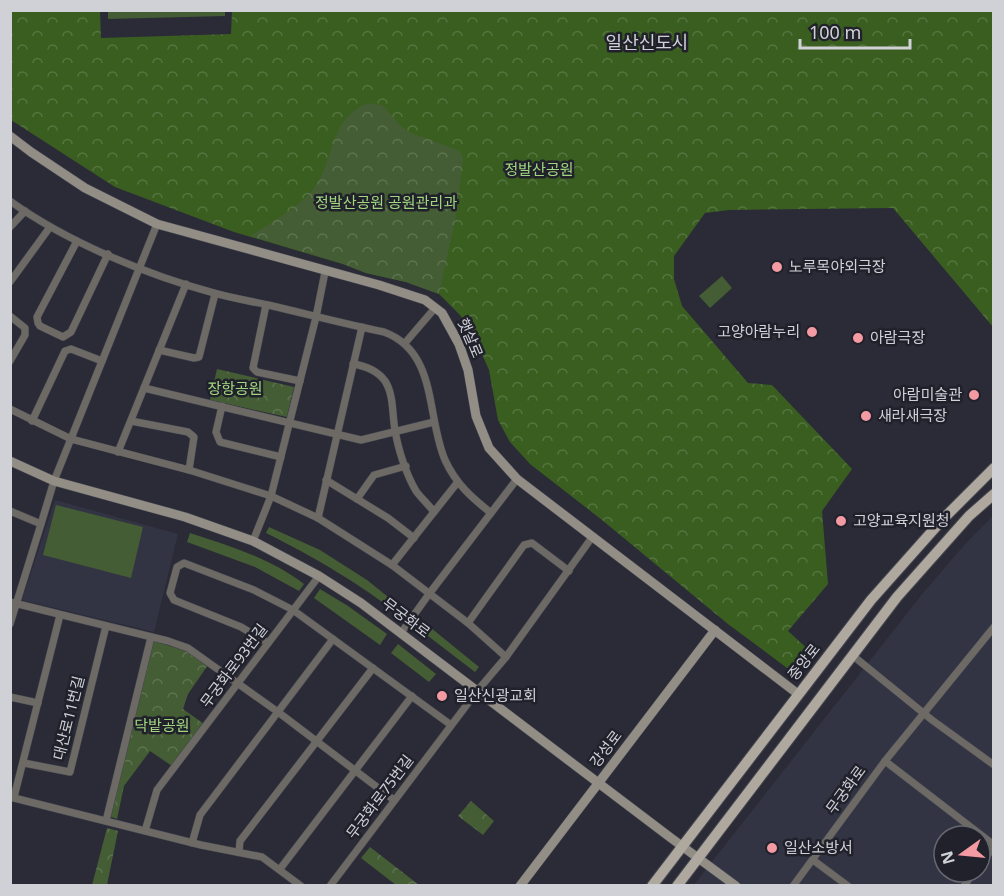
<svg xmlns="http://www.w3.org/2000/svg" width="1004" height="896" font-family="'Noto Sans','Noto Sans KR',sans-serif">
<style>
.built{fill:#323444;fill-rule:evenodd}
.grass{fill:#445d34}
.forest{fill:url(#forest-crowns)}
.park{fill:url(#park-crowns)}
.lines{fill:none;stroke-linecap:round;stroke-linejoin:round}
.street-casing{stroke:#454650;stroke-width:8}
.secondary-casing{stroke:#454650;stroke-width:10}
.primary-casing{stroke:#454650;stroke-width:12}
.street{stroke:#6d6a65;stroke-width:7}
.secondary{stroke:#928d85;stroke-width:9}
.primary{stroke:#aea89e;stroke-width:10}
.poi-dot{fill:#f49aa2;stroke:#20212b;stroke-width:2}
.labels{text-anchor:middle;stroke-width:5;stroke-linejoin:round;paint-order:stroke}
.park-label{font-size:15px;fill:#a1d67e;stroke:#20212b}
.poi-label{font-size:15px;fill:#d0d1d7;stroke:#20212b;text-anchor:start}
.street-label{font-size:15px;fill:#d0d1d7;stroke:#20212b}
.quarter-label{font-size:18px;fill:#d0d1d7;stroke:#20212b}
</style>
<defs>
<pattern id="forest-crowns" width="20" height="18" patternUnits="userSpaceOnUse" patternTransform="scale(1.5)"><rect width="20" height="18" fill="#3a5e20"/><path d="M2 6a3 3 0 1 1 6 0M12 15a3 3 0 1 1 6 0" fill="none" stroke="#557440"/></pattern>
<pattern id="park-crowns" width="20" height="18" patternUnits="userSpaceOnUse" patternTransform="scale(1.5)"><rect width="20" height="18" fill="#445d34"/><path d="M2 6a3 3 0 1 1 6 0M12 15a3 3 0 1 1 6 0" fill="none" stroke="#5e7351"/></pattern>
</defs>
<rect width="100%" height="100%" fill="#2a2b36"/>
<g class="built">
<path d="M55,500L178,534L154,632L22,600Z"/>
<path d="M993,516V885L693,886L923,593L967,542ZM944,836H980V872H944Z"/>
</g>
<g class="grass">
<path d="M225,10V16L108,19V11Z"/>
<path d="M722,276L732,288L710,308L699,296Z"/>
<path d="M56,505L143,527L131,578L43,555Z"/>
<path d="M269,527L320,550L367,580L408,613L404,618C358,583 318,559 266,533Z"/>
<path d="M190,533C230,546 270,558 304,584L299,591L255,567L187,542Z"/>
<path d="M320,589L348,606L387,634L380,645L314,598Z"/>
<path d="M420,619L479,667L475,672L415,626Z"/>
<path d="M398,644L436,674L429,682L391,653Z"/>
</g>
<path class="forest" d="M232,10L993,11V327L893,208L729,210L705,213L674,256V279L682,306L748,383L772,385L852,469L822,511L828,584L788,631L813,654L795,674L728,624L602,520L530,464L510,442L498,420L489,370L475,338L460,315L439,294L406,282L366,273L343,264L234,232L115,187L11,120V11H100L101,38L231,34Z"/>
<g class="park">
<path d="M367,103L382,105L402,127L411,133L460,151L463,158L457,211L439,294L406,282L366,273L343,264L251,236C271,222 305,204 317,184C336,153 329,121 367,103Z"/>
<path d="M217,369L294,387L287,417L210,400Z"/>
<path d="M153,641L187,651L208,665L188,694L183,709L204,724L172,766L150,751L124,786L117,819L109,816Z"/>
<path d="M471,801L494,821L483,835L458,816Z"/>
<path d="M107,828L118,831L107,885H92Z"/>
<path d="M370,847L419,885H396L361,858Z"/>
</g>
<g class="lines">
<g class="street-casing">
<g id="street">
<path d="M10,201C67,242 147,275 214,293C232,298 250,301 268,305C307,314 345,324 384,332C438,352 426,416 445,460C456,484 471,497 491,513"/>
<path d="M10,227L25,211"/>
<path d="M77,241L37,317L38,323L40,326L63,337L71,332L108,254"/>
<path d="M10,282L50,227"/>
<path d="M266,305L253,368L257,372L300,381"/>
<path d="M10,316L25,328V335L10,361"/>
<path d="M405,343L435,308"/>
<path d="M159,350L194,358L199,357L215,294"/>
<path d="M353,364C366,366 377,370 385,381C394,395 392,414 395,430C398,449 406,474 416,491C421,498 429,505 434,512"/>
<path d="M144,388L361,440L434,422"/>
<path d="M222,406L216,432L220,442L281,457"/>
<path d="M10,409L71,439L189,470L249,489L271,496L318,518L392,565L468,623L506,657"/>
<path d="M32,421L65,351L71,349L102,361"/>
<path d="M131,421L188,432L194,437L189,470"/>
<path d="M118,452L186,284"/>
<path d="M326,480L388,518L414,538"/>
<path d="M357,499L374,475L406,466"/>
<path d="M10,511L41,524L10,624"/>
<path d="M318,518L362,327"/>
<path d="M41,524L54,481L157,224"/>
<path d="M253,541L271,496L316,317L325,272"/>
<path d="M392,565L457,483"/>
<path d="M10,602L168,641L188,648L278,712L394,800"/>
<path d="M468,623L524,545L532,543L569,571"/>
<path d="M401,633L429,594L517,479"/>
<path d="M268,643L241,627L174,600L170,593L177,567L184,563L254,590L293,610L451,725"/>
<path d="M852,655L932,720L994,765"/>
<path d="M10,697L38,703"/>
<path d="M885,761L994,845"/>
<path d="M24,763L70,772L106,626"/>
<path d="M10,797L201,845L262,857L301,886"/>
<path d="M14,797L60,615"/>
<path d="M106,821L151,637"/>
<path d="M145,831L157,790L319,576"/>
<path d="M192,843L200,815L333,639"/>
<path d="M239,852L240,841L373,668"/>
<path d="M813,860L848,886"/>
<path d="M980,864L994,847"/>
<path d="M280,869L412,696"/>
<path d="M330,886L478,690L506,657L593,536"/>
<path d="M793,886L885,761L994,627"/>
<path d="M964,886L974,872"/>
</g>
</g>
<g class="secondary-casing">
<g id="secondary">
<path d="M10,136L31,152L85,188L157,224L379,285L425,300L442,313L459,344L468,370L476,416L489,448L517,479L798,694"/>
<path d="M10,461L54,481L185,517L253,541L319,576L361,603L671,838L736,886"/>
<path d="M520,886L715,630"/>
</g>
</g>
<g class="primary-casing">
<g id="primary">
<path d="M652,886L871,600L943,519L994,468"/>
<path d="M677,886L897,597L969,516L994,494"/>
</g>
</g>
<use href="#street" class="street"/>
<use href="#secondary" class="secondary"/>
<use href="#primary" class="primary"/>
</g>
<g class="poi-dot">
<circle cx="777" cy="267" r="6"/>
<circle cx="812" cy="332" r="6"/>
<circle cx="858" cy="338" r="6"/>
<circle cx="974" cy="395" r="6"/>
<circle cx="866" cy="416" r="6"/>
<circle cx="841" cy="521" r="6"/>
<circle cx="442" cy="696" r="6"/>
<circle cx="772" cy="848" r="6"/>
</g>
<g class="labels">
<g class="park-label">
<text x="539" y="175">정발산공원</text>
<text x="386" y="208">정발산공원 공원관리과</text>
<text x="235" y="394">장항공원</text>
<text x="162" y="731">닥밭공원</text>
</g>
<g class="poi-label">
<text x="789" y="272">노루목야외극장</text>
<text x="800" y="337" text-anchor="end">고양아람누리</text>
<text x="870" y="343">아람극장</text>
<text x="962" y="400" text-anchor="end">아람미술관</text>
<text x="878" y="421">새라새극장</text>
<text x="853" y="526">고양교육지원청</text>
<text x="454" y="701">일산신광교회</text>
<text x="784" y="853">일산소방서</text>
</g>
<g class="street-label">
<text transform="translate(470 338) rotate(67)" y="5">햇살로</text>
<text transform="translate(406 618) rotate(37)" y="5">무궁화로</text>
<text transform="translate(804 662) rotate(-52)" y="5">중앙로</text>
<text transform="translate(234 666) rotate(-53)" y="5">무궁화로93번길</text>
<text transform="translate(69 718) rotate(-76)" y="5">대산로11번길</text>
<text transform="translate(606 749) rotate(-53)" y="5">강성로</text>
<text transform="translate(846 790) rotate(-54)" y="5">무궁화로</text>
<text transform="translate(380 797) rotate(-53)" y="5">무궁화로75번길</text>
</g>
<g class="quarter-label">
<text x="647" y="49">일산신도시</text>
</g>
</g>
<rect width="1004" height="896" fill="none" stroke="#d0d1d7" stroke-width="24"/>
<g transform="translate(962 854) rotate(255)"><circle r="28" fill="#20212b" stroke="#666770" stroke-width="1.5"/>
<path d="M0-4.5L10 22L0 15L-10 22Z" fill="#f49aa2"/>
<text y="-9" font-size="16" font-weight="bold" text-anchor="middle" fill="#d0d1d7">N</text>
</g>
<path d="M800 39v9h110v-9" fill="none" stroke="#d0d1d7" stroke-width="3"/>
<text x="809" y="39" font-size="18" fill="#d0d1d7" stroke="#20212b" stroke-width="4.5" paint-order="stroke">100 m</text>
</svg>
